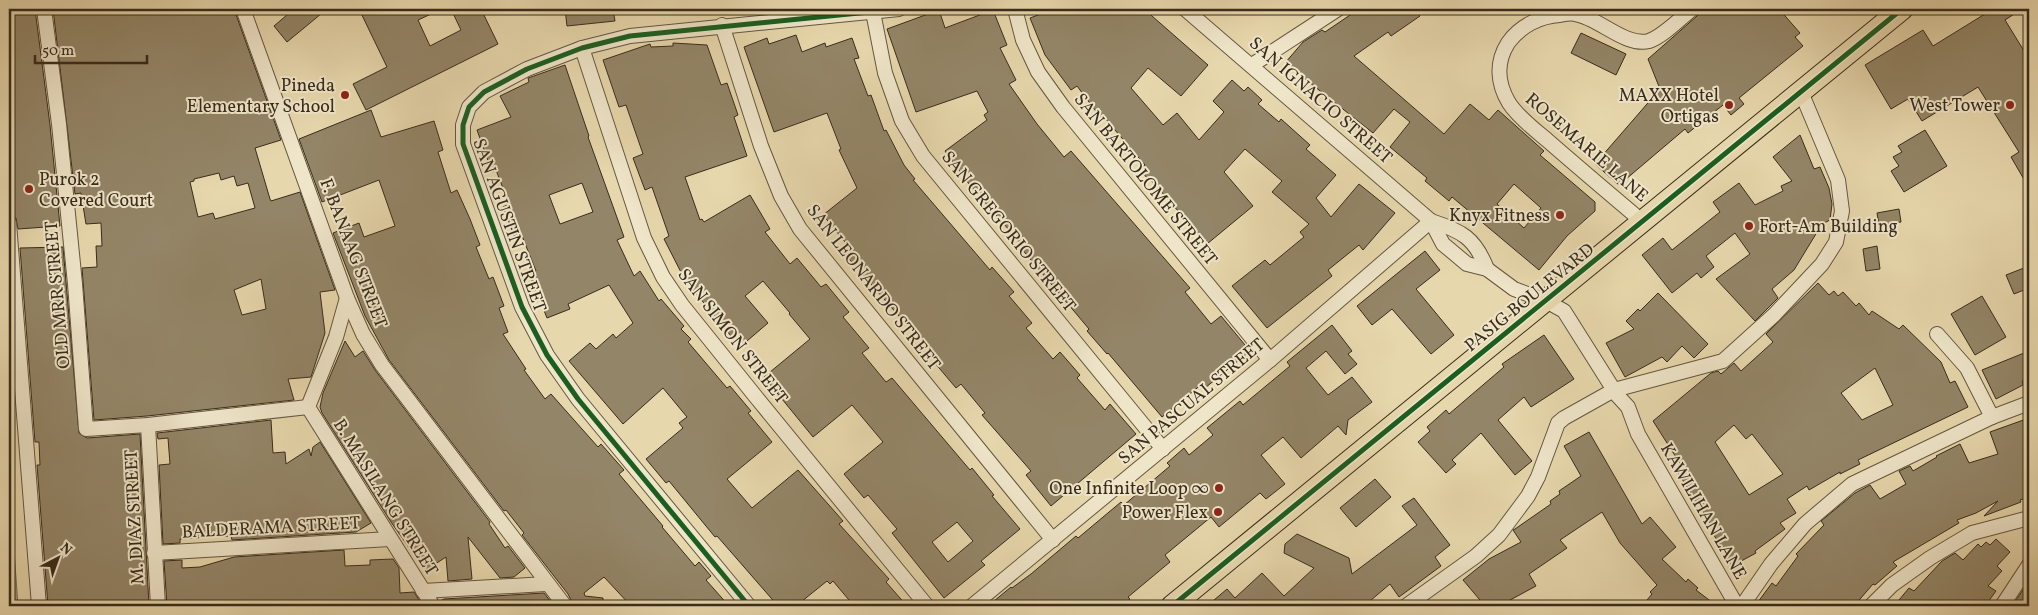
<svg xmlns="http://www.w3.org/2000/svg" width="2038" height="615" font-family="Vollkorn,serif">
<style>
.water{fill:#ac9d7b;stroke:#7e7055}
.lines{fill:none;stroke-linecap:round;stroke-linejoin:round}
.shore{stroke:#72644c;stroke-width:1}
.building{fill:#938567;stroke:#392c1c;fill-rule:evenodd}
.minor-casing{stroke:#645740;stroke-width:16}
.primary-casing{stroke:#392c1c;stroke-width:23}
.minor{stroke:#efe5c9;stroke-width:14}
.primary{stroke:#e7d7ac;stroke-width:21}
.cycleway-casing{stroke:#efe5c9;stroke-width:8}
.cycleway{stroke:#1b5e20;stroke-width:5}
.poi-dot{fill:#8f2418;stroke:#efe5c9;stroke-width:2}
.labels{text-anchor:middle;stroke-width:4;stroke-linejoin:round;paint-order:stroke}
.poi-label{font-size:18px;fill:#392c1c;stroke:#efe5c9;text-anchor:end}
.street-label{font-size:18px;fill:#392c1c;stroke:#efe5c9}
</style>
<rect width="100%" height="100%" fill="#e7d7ac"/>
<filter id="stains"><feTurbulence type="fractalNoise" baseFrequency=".004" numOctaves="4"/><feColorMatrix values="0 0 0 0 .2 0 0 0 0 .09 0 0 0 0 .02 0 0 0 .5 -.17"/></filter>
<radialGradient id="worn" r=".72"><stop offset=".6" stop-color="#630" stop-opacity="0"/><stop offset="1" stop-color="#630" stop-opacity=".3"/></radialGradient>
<path class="water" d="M9,508L13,536L18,606H9Z"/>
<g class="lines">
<path class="shore" d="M9,546L13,606"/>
</g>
<g class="building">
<path d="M9,9H35L50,125L60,226L18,229L16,218L9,214V169H12L9,141Z"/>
<path d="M53,9H234L281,140L255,148L270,199L271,201L300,192L335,290L320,292L325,333L311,377L288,379L294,400L147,416L94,420L82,268L97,267L96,246H102L101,223L86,224L81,193L75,194ZM219,173L221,180L234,176L237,186L248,183L255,208L215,219L213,213L198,217L190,182L194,181V179ZM261,279L266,309L242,315L234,290Z"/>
<path d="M294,9H327L287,42L274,26Z"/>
<path d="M359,9H442L418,20L430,46L461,30L451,9H481L498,44L366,110L353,84L387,67Z"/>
<path d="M565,9H613L615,21L567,26Z"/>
<path d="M1054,9H1144L1208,65L1181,96L1148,68L1131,88L1163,125L1177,113L1199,140L1224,112L1213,101L1232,80L1244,91L1248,87L1262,100L1258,104L1279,122L1281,119L1310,145L1306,149L1336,175L1316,198L1331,217L1359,184L1395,213L1363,250L1359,245L1328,270L1332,276L1267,328L1232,286L1265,260L1270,265L1304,237L1300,232L1309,224L1272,192L1282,181L1245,149L1224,172L1253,206L1207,244L1150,179L1149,180L1139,169L1145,165L1103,116L1101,118L1077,86L1071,90L1045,55L1030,18Z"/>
<path d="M1359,9H1415L1420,16L1391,36L1388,32L1354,56L1444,134L1470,104L1489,120L1498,110L1544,151L1540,155L1595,202V211L1567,236L1539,270L1452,197L1449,201L1425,181L1427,178L1390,147L1410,122L1394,109L1373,133L1285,63L1303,42L1322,30L1325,32ZM1514,184L1541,208L1524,228L1497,204Z"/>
<path d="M1705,9H1779L1800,33L1795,37L1803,46L1739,98L1744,104L1731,115L1723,105L1688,133L1685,129L1619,185L1595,164L1660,89L1648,59Z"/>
<path d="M1993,9H2022L2005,20L2029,59V188L2011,157L2019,152L1978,87L1922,121L1908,99L1891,109L1865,65L1923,30L1933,46Z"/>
<path d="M939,10L945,28L993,10L1007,45L1000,48L1016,80L1009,84L1037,124L1064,157L1071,151L1190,288L1185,292L1211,324L1221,316L1250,351L1205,388L1202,384L1162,417L1108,353L1107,354L1087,331L1089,329L1021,248L1023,246L969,184L945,151L987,120L984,115L988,112L977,91L916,112L887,29Z"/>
<path d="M1581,33L1626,54L1616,75L1571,53Z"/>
<path d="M796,35L802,52L825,43L826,47L852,38L859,58L854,59L868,96L871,95L884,131L886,130L904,165L915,179L913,180L990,270L992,267L1014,292L1009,296L1032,323L1026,328L1053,359L1060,352L1080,375L1077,378L1105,410L1110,404L1136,434L1051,506L1026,475L1031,471L982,415L985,413L961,384L956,388L934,362L939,358L914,328L911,330L843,252L849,247L823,215L857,188L839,150L841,149L827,113L774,132L744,47L767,38L769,44Z"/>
<path d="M673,43L707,45L721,85L727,83L738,115L734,117L747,156L685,177L700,220L702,219L704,222L750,195L770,229L765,232L790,264L797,258L821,287L826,284L849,312L843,317L869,348L862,353L886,382L892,378L970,470L972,468L994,495L992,496L1020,529L981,561L985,565L944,598L892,533L897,529L868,495L864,498L844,474L883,442L852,405L813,437L764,377L810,339L789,314L790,313L763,281L745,296L768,323L740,347L685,280L664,239L669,236L652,187L645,190L633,158L643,154L626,105L619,107L603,60L650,44L651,47L673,46ZM957,522L973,541L948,562L932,542Z"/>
<path d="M565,65L589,136L588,137L624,237L617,240L634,276L640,271L659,301L661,299L684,326L681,329L691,339L688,342L727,388L730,386L751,411L748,413L772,442L727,479L752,508L798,470L843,521L839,524L889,579L886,582L907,606H854L833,581L830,584L827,581L796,606H778L717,536L715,537L669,481L666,483L646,459L683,428L679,423L687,417L663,388L623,424L569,361L590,343L596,349L613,334L616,338L633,323L609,285L568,304L570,309L547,318L529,273L536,271L522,236L515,238L503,207L509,204L496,170L492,172L477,130L511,117L500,96L529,82L528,78L531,77ZM582,183L593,212L560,224L549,195Z"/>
<path d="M371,110L381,137L434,121L443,150L438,152L451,193L457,190L470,219L480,245L476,247L489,279L493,277L504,306L499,308L508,332L503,334L526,369L524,370L545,399L551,394L598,447L601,444L624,470L619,474L663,526L662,527L695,566L699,562L711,576L706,580L729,606H631L604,577L584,593L585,596L603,598V606H574L568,594L522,535L524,533L506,510L504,511L389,360L365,316L333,233L359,223L364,237L395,226L379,180L322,202L299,139Z"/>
<path d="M1925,130L1947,166L1904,192L1891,171L1899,166L1893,157L1902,152L1898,146Z"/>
<path d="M1800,135L1814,169L1820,167L1829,188L1832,204L1830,220L1822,224L1794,270L1772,289L1778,298L1755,321L1716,279L1750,254L1735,233L1706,256L1714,267L1701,278L1697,273L1672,293L1642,255L1663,238L1672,250L1720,212L1713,202L1739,183L1755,205L1783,191L1781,186L1792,181L1773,157Z"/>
<path d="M1899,209L1901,222L1879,225L1877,213Z"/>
<path d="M1877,246L1880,269L1866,271L1863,249Z"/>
<path d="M63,247L79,433L87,438L140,434L149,606H48L37,465H40L39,442H35L20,248Z"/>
<path d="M1425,251L1440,270L1416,289L1454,335L1431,354L1392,309L1372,325L1357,306Z"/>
<path d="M2029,266V288L2014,294L2006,275Z"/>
<path d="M1818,283L1829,295L1834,291L1838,296L1843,292L1856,306L1859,303L1869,315L1872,311L1899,329L1903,325L1941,362L1950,383L1955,381L1968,407L1858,460L1860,464L1840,474V472L1809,490L1807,486L1787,499L1796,513L1780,523L1785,529L1755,551L1756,553L1732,566L1711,530L1714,529L1675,468L1681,465L1653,421L1711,373L1718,371L1721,374L1734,363L1741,371L1773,342L1766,334ZM1875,368L1893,405L1862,420L1841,393ZM1734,425L1746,439L1752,434L1783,474L1749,495L1715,442Z"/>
<path d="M1658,293L1708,344L1694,358L1682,346L1667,362L1662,357L1625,377L1606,343L1634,329L1626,321L1638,309L1640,311Z"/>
<path d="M1982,296L2006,337L1975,355L1951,314Z"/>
<path d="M1332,325L1352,351L1348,354L1357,364L1345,374L1326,351L1306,368L1328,395L1352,377L1372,402L1348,420L1346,435L1338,426L1301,458L1283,437L1261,455L1285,484L1266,499L1260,493L1219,527L1211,517L1165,555L1170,562L1128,597L1130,599L1121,606H988L1011,587L1012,588L1031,574L1076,536L1078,538L1121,502L1124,505L1170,466L1167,463L1184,448L1189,455L1213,435L1207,428L1240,401L1243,405L1290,366L1287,362Z"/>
<path d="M1544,335L1574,379L1531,407L1524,397L1498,420L1532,461L1515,475L1481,433L1452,460L1456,464L1446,473L1418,442L1430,431L1427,427L1446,410L1449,414L1504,367L1502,364Z"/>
<path d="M345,341L355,357L363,351L375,370L490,522L489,524L505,548L508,546L525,568L514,577L500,578L468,537L472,579L448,581L446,557L426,570L417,554V559L391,522L322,413L320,407L323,393Z"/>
<path d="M2029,351V378L2022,381L2023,385L1996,399L1982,370Z"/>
<path d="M2029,418V497L2020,500L2021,502L1984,516L1998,501L1976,513L1957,520L1959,523L1893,562L1897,566L1875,585L1873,584L1854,606H1755L1772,583L1776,586L1798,556L1796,554L1824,525L1821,521L1855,493L1870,485L1880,499L1906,484L1899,471L1910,466L1913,471L1937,457L1936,456L1960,444L1969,463L1998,454L1990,432Z"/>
<path d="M271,420L273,453L285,452L286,464L309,449L311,456L313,447L320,442L371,523L356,532L232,540L231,536L207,537L180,539V543L163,544L159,465L170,464L168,438L158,439L157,433Z"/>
<path d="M1589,432L1642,524L1650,517L1676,547L1662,559L1686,582L1688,579L1698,588L1696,590L1717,606H1642L1652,594L1650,592L1657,585L1620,543L1602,512L1560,540L1567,548L1529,574L1536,586L1499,606H1485L1463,580L1489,559L1521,542L1513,530L1515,529L1551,504L1550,501L1560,494L1559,491L1581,476L1564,446Z"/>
<path d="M1375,479L1391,497L1356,527L1340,508Z"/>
<path d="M1414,498L1450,545L1435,557L1441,566L1399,597L1390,584L1364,606H1207L1227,589L1235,598L1262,573L1284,596L1314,568L1284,553L1285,544L1297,534L1349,558L1352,574L1417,525L1402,506Z"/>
<path d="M1996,539L2010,552L1997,566L2002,571L1988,586L1996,591L1988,602L1984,600L1980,606H1894L1909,588L1914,591L1942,561L1955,553L1963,560L1978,544L1981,547L1986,542L1990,545Z"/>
<path d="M344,550L345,566L370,565V560L393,559L399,568L400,593L414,592L419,600V606H167L164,561L182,560V568L200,567L234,557Z"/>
<path d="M2029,581V606H2012Z"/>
<path d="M544,593L554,606H442L440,601L444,599Z"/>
</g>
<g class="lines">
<g class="minor-casing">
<g id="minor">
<path d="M44,9L59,124L75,284L86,429L148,425L308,407"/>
<path d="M243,9L347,298L363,334L382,365L565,606"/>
<path d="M1015,9L1023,40L1038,72L1063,107L1270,360"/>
<path d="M1185,9L1431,221L1443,244L1467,264L1487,269L1514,289L1546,301L1564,311L1617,395L1628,407L1638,434L1737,606"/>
<path d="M873,12L885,73L902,121L923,156L1163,449"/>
<path d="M722,25L761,146L781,196L800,229L1053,540"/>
<path d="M582,48L644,238L663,277L682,305L756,397L927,606"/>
<path d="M1252,65L1338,9"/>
<path d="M1431,221C1462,231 1475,238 1487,269"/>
<path d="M1643,222C1611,195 1579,168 1547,140C1535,130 1518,117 1509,103C1497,83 1496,62 1508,43C1520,26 1540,16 1560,15C1565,14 1571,13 1575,14C1598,17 1625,47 1649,41C1662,37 1681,18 1692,9"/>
<path d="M9,223L39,606"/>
<path d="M1937,334L1967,368L1992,417"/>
<path d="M308,407L433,606"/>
<path d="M308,407L336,337L347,298"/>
<path d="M148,425L158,606"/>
<path d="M154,553L390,539"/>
<path d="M423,591L546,584"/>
<path d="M749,606L578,399L547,355L522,307L463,144V125L469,107L484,92L527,69L582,48L630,36L899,9"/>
<path d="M972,606L1270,360L1431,221"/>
<path d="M1406,606L1476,556L1499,535L1528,496L1538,477L1558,423L1564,418L1614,390L1723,361L1774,315L1822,264L1836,242L1842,211L1838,180L1801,92"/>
<path d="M1742,606L1771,564L1805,524L1852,484L1992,417L2029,403"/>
<path d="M1871,606L1892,585L1930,558L1972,533L2029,518"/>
<path d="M2002,606L2029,565"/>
</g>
</g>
<g class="primary-casing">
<path id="primary" d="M1172,606L1902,9"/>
</g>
<use href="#minor" class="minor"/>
<use href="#primary" class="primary"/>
<g class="cycleway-casing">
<g id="cycleway">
<path d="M749,606L578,399L547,355L522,307L463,144V125L469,107L484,92L527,69L582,48L630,36L899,9"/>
<path d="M1172,606L1902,9"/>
</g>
</g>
<use href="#cycleway" class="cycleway"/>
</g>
<g class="poi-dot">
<circle cx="345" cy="95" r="5"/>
<circle cx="1729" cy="105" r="5"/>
<circle cx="2010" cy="105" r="5"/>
<circle cx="29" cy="189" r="5"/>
<circle cx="1560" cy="215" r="5"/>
<circle cx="1749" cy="226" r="5"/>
<circle cx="1219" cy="488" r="5"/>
<circle cx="1218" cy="512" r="5"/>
</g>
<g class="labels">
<g class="poi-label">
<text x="335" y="91">Pineda<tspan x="335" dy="21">Elementary School</tspan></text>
<text x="1719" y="101">MAXX Hotel<tspan x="1719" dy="21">Ortigas</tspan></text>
<text x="2000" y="111">West Tower</text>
<text x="39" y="185" text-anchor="start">Purok 2<tspan x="39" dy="21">Covered Court</tspan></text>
<text x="1550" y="221">Knyx Fitness</text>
<text x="1759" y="232" text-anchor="start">Fort-Am Building</text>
<text x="1209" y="494">One Infinite Loop ∞</text>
<text x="1208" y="518">Power Flex</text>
</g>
<g class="street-label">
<text transform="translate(1321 100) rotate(41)" y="6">SAN IGNACIO STREET</text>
<text transform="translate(1587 147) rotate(41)" y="6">ROSEMARIE LANE</text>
<text transform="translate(1146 179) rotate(51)" y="6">SAN BARTOLOME STREET</text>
<text transform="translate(510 225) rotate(70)" y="6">SAN AGUSTIN STREET</text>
<text transform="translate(1009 231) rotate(51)" y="6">SAN GREGORIO STREET</text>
<text transform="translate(354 253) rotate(69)" y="6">F. BANAAG STREET</text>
<text transform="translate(874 287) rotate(52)" y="6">SAN LEONARDO STREET</text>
<text transform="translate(57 295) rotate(-95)" y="6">OLD MRR STREET</text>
<text transform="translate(1529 297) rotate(-39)" y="6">PASIG BOULEVARD</text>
<text transform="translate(733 336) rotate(52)" y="6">SAN SIMON STREET</text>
<text transform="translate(1191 401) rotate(-40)" y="6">SAN PASCUAL STREET</text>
<text transform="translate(386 497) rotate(58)" y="6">B. MASILANG STREET</text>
<text transform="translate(1704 511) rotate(60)" y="6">KAWILIHAN LANE</text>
<text transform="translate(134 517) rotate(-93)" y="6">M. DIAZ STREET</text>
<text transform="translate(271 527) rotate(-3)" y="6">BALDERAMA STREET</text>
</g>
</g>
<rect width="2038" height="615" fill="none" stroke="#e7d7ac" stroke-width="30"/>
<rect x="10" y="10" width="2018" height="595" fill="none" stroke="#392c1c" stroke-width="2.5"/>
<rect x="15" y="15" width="2008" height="585" fill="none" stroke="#392c1c"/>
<g transform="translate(58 558) rotate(41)" stroke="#efe5c9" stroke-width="4" paint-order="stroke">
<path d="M0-4L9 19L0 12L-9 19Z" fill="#392c1c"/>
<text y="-8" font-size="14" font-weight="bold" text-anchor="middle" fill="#392c1c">N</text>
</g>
<path d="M35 55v8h112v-8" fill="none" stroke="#392c1c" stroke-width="2.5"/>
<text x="42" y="55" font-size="15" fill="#392c1c" stroke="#efe5c9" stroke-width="4" paint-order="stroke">50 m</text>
<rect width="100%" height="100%" filter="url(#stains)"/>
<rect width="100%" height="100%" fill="url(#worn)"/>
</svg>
